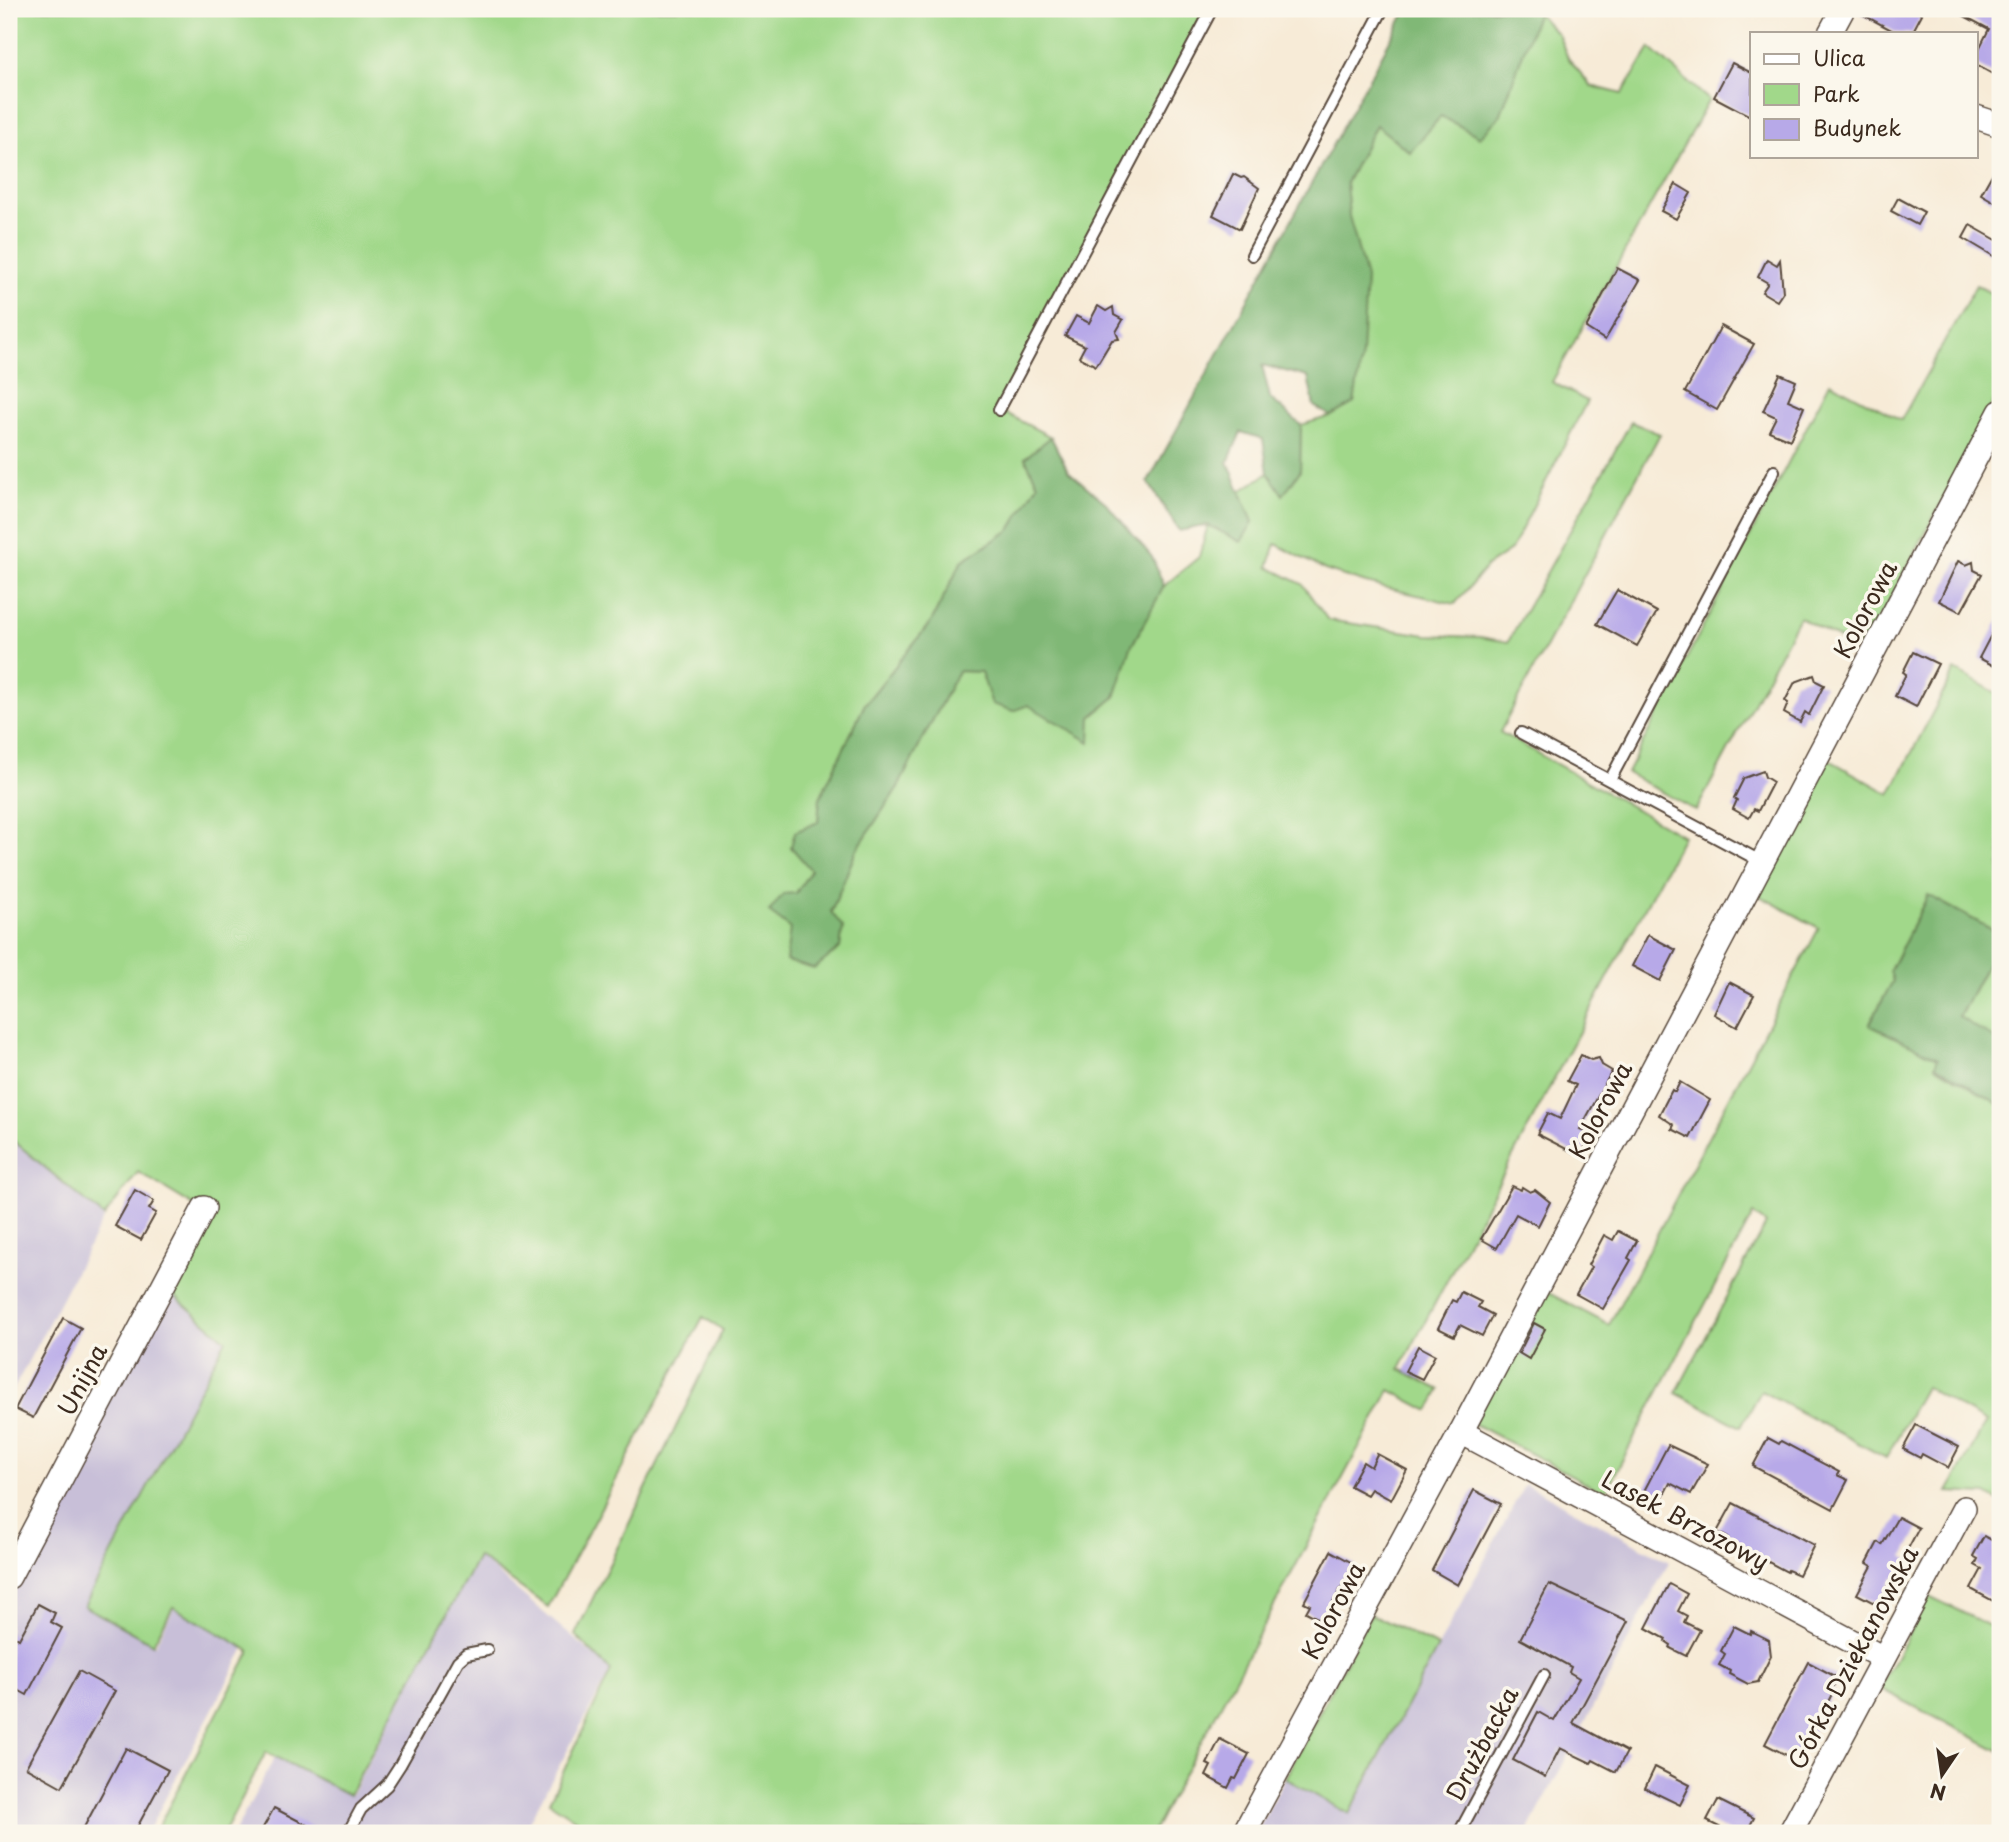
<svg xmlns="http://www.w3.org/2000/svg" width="2009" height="1842" font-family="'Playpen Sans',sans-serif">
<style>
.industrial{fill:#c8bfd8}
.green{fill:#a1d88a;stroke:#6e8154;stroke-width:2}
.forest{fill:#80b876;stroke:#5e714a;stroke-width:2}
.building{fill:#b7a9e8}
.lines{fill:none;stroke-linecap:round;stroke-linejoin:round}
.lane-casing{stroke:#57473a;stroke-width:14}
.street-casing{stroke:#57473a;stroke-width:26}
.lane{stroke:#fff;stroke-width:10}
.street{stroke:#fff;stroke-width:23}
.labels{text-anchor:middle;stroke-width:7;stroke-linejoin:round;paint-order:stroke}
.street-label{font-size:24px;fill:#3b2a1e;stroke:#fbf7ec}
</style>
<rect width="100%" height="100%" fill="#fbf7ec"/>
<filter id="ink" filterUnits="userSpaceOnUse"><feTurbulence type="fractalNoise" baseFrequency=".0143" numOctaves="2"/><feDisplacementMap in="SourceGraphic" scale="14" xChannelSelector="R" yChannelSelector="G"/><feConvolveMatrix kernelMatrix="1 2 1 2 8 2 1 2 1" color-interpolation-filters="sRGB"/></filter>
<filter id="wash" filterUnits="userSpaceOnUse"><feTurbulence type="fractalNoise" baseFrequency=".00686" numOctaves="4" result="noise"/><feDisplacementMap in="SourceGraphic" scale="28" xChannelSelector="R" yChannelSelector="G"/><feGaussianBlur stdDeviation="1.57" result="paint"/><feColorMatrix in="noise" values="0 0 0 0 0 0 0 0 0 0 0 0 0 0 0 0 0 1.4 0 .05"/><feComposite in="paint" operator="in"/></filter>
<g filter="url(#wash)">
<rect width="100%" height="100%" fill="#f7ebd7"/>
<g class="industrial">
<path d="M9,1137L104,1217L9,1398Z"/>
<path d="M173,1295L226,1340L84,1606L155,1645L174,1608L245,1648L147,1833H9V1585L160,1301Z"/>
<path d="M1525,1484L1669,1562L1527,1833H1256L1285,1778L1349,1814Z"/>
<path d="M478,1557L611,1670L523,1833H234L275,1757L351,1795Z"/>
</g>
<g class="green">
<path d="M9,9H1212L999,410L1051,437L1025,458L1038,484L1010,530L962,561L931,622L865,704L820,798L818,823L791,847L812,869L796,893L831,913L856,851L898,787L958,671L981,672L1028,705L1091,717L1115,697L1131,647L1164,586L1199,557L1208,525L1253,522L1239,492L1268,473L1283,494L1300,471L1301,425L1331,416L1349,216L1346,183L1376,124L1441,115L1500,116L1537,13L1558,34L1568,58L1591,86L1622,94L1650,48L1709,100L1552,382L1587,401L1511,550L1487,566L1455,604L1366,583L1325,570L1276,544L1268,567L1302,584L1328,620L1427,635L1480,637L1508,642L1631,422L1660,434L1500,732L1683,836L1400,1369L1440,1390L1429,1411L1390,1390L1152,1833H597L549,1802L611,1671L575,1635L723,1330L703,1317L548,1607L478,1557L349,1795L266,1752L224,1833H155L250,1651L173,1607L153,1644L84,1606L226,1340L173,1295L212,1217L138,1172L104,1217L9,1137Z"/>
<path d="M1976,285L2000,298V390L1863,652L1799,617L1696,811L1627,773L1830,382L1901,420Z"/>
<path d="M1955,670L2000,695V934L1928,895L1890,970L1893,981L1869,1024L1938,1058L1935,1066L2000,1105V1502L1987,1494L1948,1492L1986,1422L1925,1387L1886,1458L1761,1391L1741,1427L1676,1393L1766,1224L1753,1214L1605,1493L1472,1423L1545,1291L1609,1325L1819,928L1756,894L1826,758L1890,794Z"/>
<path d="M2000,939V1042L1959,1018Z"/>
<path d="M1929,1596L2000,1631V1751L1879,1688Z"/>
<path d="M1371,1614L1438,1647L1349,1814L1285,1778Z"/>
</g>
<g class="forest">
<path d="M1407,9H1539L1500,116L1480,137L1441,116L1410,152L1376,125L1346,183L1349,216L1366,278L1362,355L1354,403L1331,416L1314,406L1308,377L1262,365L1270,398L1301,425L1300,471L1283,495L1268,473L1263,439L1241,432L1228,462L1253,522L1241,542L1208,525L1179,531L1148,482Z"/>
<path d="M1051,437L1068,471L1106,503L1152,557L1164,586L1131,647L1115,697L1091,717L1090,742L1028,705L1013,711L992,704L981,672L958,671L898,787L856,851L831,912L843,927L840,948L814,969L786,961L790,928L769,912L783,894L796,893L811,870L791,847L795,832L818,822L820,798L865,704L931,622L962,561L1010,530L1038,484L1025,458Z"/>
<path d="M1928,895L2000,934V939L1959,1017L2000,1042V1105L1935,1065L1938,1058L1869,1025L1893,981L1890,971Z"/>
</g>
<g id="blocks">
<g class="building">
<path d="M1857,9H1913L1922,14L1912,33H1897L1856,11Z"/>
<path d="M1951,9H2000V78L1976,65V55L1989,29Z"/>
<path d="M1732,63L1752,73V117L1714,97Z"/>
<path d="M2000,160V205L1981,194Z"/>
<path d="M1233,174L1241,178L1244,177L1259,188L1240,229L1213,215Z"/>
<path d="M1676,184L1691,193L1676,219L1661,211Z"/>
<path d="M1898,198L1924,212L1917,225L1891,211Z"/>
<path d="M1970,225L2000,242V260L1963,238Z"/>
<path d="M1767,259L1777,265L1780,260L1783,292L1777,301L1762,292L1768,283L1758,277Z"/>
<path d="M1617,268L1640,280L1605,340L1586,328Z"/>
<path d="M1098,306L1106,311L1113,307L1114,315L1123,320L1116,332L1119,339L1112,340L1096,366L1079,357L1085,346L1065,336L1076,316L1089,323Z"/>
<path d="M1721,326L1754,344L1717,410L1685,392Z"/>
<path d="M1780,374L1796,381L1788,400L1804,407L1790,440L1769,431L1776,417L1763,411Z"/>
<path d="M1958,561L1966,565L1973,562L1974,570L1982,574L1961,612L1939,601Z"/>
<path d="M1617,590L1657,612L1637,646L1597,624Z"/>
<path d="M2000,618V669L1979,658Z"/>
<path d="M1913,652L1938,664L1916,707L1895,696L1906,674L1903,672Z"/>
<path d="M1814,675L1816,681L1824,685L1809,715L1805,712L1800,722L1784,713L1788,703L1785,701L1795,682Z"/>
<path d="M1763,771L1765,777L1773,782L1758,811L1754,809L1749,818L1733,809L1737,800L1734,798L1744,778Z"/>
<path d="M1648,935L1676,950L1660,981L1632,966Z"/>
<path d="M1729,982L1754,995L1737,1027L1714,1014Z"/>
<path d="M1581,1055L1591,1060L1599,1058L1602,1065L1612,1071L1580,1129L1592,1135L1580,1156L1537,1134L1548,1113L1560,1119L1576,1085L1567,1081Z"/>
<path d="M1680,1082L1710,1100L1690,1138L1672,1129L1674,1125L1659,1115L1672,1090L1675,1092Z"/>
<path d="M1512,1186L1521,1190L1522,1187L1530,1192L1535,1190L1550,1202L1538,1226L1516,1214L1497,1248L1481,1239Z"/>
<path d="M135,1190L154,1201L149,1209L156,1213L141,1240L115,1226Z"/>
<path d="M1618,1231L1637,1241L1628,1258L1631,1260L1603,1309L1576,1294L1591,1267L1588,1265L1604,1235L1613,1240Z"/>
<path d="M1461,1292L1481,1302L1478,1307L1493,1315L1482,1336L1460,1325L1454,1336L1438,1328L1452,1300L1456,1302Z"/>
<path d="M63,1318L81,1328L33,1418L15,1409Z"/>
<path d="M1534,1323L1545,1329L1529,1359L1519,1353Z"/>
<path d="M1418,1346L1435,1355L1422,1379L1405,1371Z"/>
<path d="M1916,1425L1959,1447L1948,1468L1922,1454L1920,1458L1903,1449Z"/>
<path d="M1768,1438L1779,1444L1781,1441L1839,1472L1837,1475L1848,1480L1833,1509L1753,1466Z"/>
<path d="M1668,1445L1708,1464L1691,1494L1670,1483L1661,1500L1644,1491Z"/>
<path d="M1377,1454L1407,1470L1391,1500L1371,1489L1367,1495L1350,1486L1363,1462L1371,1467Z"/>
<path d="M1474,1490L1501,1504L1458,1585L1432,1570Z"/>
<path d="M1733,1503L1814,1545L1799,1575L1788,1570L1787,1572L1727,1540L1728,1538L1717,1532Z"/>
<path d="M1898,1517L1919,1528L1904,1556L1908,1559L1902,1569L1897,1579L1893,1577L1878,1605L1857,1594L1872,1566L1867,1563L1878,1542L1882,1545Z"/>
<path d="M1984,1536L2000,1545V1588L1993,1601L1971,1589L1982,1569L1975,1565L1978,1559L1973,1556Z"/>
<path d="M1331,1551L1354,1564L1323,1621L1306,1612L1310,1605L1304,1602Z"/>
<path d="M1549,1584L1628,1621L1573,1723L1627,1752L1616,1772L1593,1760L1591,1763L1560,1748L1545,1777L1513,1760L1538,1712L1554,1721L1579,1678L1569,1672L1571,1667L1520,1639Z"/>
<path d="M1669,1584L1687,1594L1678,1611L1687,1616L1684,1622L1700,1630L1686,1656L1670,1648L1671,1645L1665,1641L1666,1639L1646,1628Z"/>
<path d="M38,1604L55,1613L51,1622L62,1628L27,1695L9,1685V1633L19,1639Z"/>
<path d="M1734,1626L1750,1634L1751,1631L1769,1640L1771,1656L1758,1682L1748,1684L1729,1674L1730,1671L1719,1665L1725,1654L1721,1651Z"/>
<path d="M1808,1662L1838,1678L1832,1689L1834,1690L1808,1741L1803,1750L1800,1749L1794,1759L1765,1744Z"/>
<path d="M79,1671L115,1691L62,1787L26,1767Z"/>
<path d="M1220,1739L1249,1754L1236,1779L1233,1778L1228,1788L1206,1776L1211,1766L1207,1764Z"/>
<path d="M126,1748L168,1770L134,1833H81Z"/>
<path d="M1655,1767L1690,1785L1680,1805L1645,1788Z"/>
<path d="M1718,1800L1754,1818L1746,1833H1731L1707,1821Z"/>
<path d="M274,1808L322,1833H260Z"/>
</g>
</g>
</g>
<g filter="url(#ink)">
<use href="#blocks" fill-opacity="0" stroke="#57473a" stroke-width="2"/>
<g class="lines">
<g class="lane-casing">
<g id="lane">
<path d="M1252,255L1383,9"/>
<path d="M999,410L1212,9"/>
<path d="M1521,733L1762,862"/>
<path d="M1610,780L1774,471"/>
<path d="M348,1833L361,1809L387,1785L400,1765L458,1661L466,1654L487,1650"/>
<path d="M1459,1833L1544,1675"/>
</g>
</g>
<g class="street-casing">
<g id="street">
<path d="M1830,33L1843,9"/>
<path d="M1976,117L2000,125"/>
<path d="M1461,1432L1883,1658"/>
<path d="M9,1577L204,1208"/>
<path d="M1244,1833L1461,1432L2000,412"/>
<path d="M1790,1833L1964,1508"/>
</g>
</g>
<use href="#lane" class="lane"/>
<use href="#street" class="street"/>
</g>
</g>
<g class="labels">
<g class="street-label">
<text transform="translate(1866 610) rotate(-62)" y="8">Kolorowa</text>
<text transform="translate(1601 1111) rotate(-62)" y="8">Kolorowa</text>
<text transform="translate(83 1380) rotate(-62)" y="8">Unijna</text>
<text transform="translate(1685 1521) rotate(28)" y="8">Lasek Brzozowy</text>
<text transform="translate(1334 1611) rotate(-62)" y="8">Kolorowa</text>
<text transform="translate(1854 1658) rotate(-62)" y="8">Górka Dziekanowska</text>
<text transform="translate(1483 1744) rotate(-62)" y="8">Drużbacka</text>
</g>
</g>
<rect width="2009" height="1842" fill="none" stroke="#fbf7ec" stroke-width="35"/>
<rect x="1750" y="32" width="228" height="126" fill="#fbf7ec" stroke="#aea59a" stroke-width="2"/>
<rect x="1764" y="54" width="35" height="10" fill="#ffffff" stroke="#aea59a" stroke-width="2"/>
<text x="1813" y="66" font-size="21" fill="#3b2a1e">Ulica</text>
<rect x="1764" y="84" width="35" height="21" fill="#a1d88a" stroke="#aea59a" stroke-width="2"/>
<text x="1813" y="102" font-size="21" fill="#3b2a1e">Park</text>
<rect x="1764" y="119" width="35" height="21" fill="#b7a9e8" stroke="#aea59a" stroke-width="2"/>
<text x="1813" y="136" font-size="21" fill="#3b2a1e">Budynek</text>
<g transform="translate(1942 1775) rotate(193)" stroke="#fbf7ec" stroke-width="5" paint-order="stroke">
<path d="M0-5L12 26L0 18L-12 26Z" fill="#3b2a1e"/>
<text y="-10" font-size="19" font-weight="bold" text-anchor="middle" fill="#3b2a1e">N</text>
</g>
</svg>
